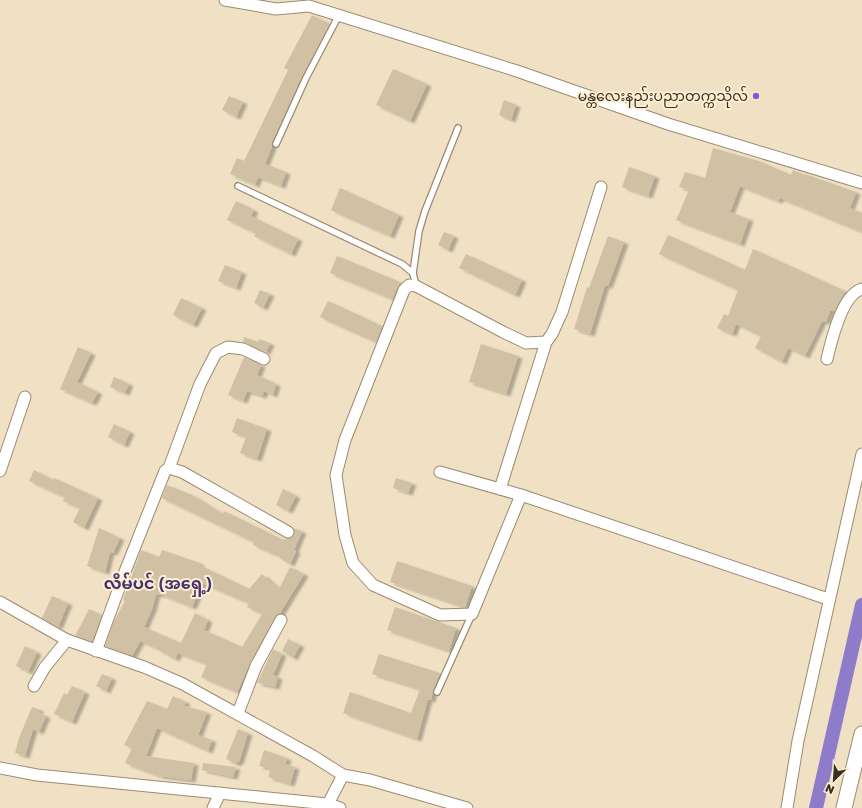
<svg xmlns="http://www.w3.org/2000/svg" width="862" height="808" font-family="'Golos Text','Noto Sans Myanmar',sans-serif">
<style>
.lines{fill:none;stroke-linecap:round;stroke-linejoin:round}
.canal{stroke:#8e7ccb;stroke-width:14}
.building{fill:#d0c1a5;fill-rule:evenodd;filter:url(#shadow)}
.lane-casing{stroke:#9a8b71;stroke-width:8}
.street-casing{stroke:#9a8b71;stroke-width:13}
.secondary-casing{stroke:#9a8b71;stroke-width:17}
.lane{stroke:#fff;stroke-width:5.5}
.street{stroke:#fff;stroke-width:11}
.secondary{stroke:#fff;stroke-width:15}
.poi-dot{fill:#805dd7;stroke:#feeed1;stroke-width:1.5}
.labels{text-anchor:middle;stroke-width:4;stroke-linejoin:round;paint-order:stroke}
.poi-label{font-size:14px;fill:#352f24;stroke:#feeed1;text-anchor:end}
.quarter-label{font-size:16px;font-weight:bold;fill:#43336f;stroke:#feeed1}
</style>
<defs>
<filter id="shadow"><feDropShadow dx="4.5" dy="2.5" stdDeviation="1" flood-color="#0004"/></filter>
</defs>
<rect width="100%" height="100%" fill="#f0e1c5"/>
<g class="lines">
<path class="canal" d="M816,808L862,605"/>
</g>
<g class="building">
<path d="M312,15L330,24L302,76L272,142V146L265,164L286,172L281,186L258,177L255,185L230,174L237,158L244,161L288,70L284,68Z"/>
<path d="M393,69L427,84L410,121L376,105Z"/>
<path d="M229,96L243,102L236,117L222,110Z"/>
<path d="M504,100L516,105L511,120L499,115Z"/>
<path d="M713,148L759,161L791,175L793,170L805,175V174L856,192L850,208L862,213V232L780,198L778,201L740,186L730,212L749,219L740,244L676,220L689,190L679,187L685,172L705,178Z"/>
<path d="M629,167L655,176L648,196L622,187Z"/>
<path d="M340,188L399,215L390,236L331,210Z"/>
<path d="M236,201L254,210L251,216L298,239L291,254L254,236L256,233L227,220Z"/>
<path d="M444,232L454,236L448,250L438,245Z"/>
<path d="M668,235L745,270L753,249L845,291L835,311H830L826,322L822,321L805,356L788,348L782,362L755,348L761,336L736,324L732,334L717,328L724,314L728,316L738,290L659,254Z"/>
<path d="M608,236L624,242L608,286L605,285L590,334L574,329L587,287L589,288Z"/>
<path d="M466,254L522,280L515,295L459,268Z"/>
<path d="M337,256L400,282L392,299L330,273Z"/>
<path d="M225,265L242,272L236,288L218,281Z"/>
<path d="M260,290L270,294L263,308L254,303Z"/>
<path d="M181,298L202,308L193,325L173,315Z"/>
<path d="M328,301L382,326L376,342L320,317Z"/>
<path d="M244,337L258,342L259,339L270,343L266,352L243,342Z"/>
<path d="M481,344L518,356L506,394L469,382Z"/>
<path d="M78,347L91,353L77,382L98,392L92,403L60,389Z"/>
<path d="M244,357L261,365L257,375L276,384L273,395L264,391L262,396L247,391L243,401L228,395Z"/>
<path d="M114,377L129,384L125,393L110,387Z"/>
<path d="M237,418L267,429L257,459L240,453L246,437L232,432Z"/>
<path d="M114,424L130,432L124,445L108,437Z"/>
<path d="M34,470L53,480L54,478L98,498L84,528L73,522L80,508L63,501L65,497L29,481Z"/>
<path d="M396,478L412,483L408,493L393,488Z"/>
<path d="M167,485L192,495L223,514L224,511L283,540L294,536L293,528L302,531L294,550L296,551L290,564L281,559L279,556L253,545L254,542L162,498Z"/>
<path d="M283,489L296,496L288,511L276,505Z"/>
<path d="M99,528L120,538L113,553L110,552L105,572L87,566Z"/>
<path d="M141,550L159,557L162,550L200,563L199,565L249,589L262,574L279,589L290,567L304,574L280,613L275,617L250,663L237,692L201,677L207,664L178,653L175,659L158,650V649L140,641L132,656L105,646L114,621L125,601L123,600ZM202,583L249,603L247,607L262,614L242,647L204,630L208,620L195,613L181,643L144,627L152,609L156,594L160,595V594L192,607Z"/>
<path d="M397,561L472,586L465,607L390,582Z"/>
<path d="M52,596L68,603L58,627L42,618Z"/>
<path d="M395,607L456,628L449,651L387,630Z"/>
<path d="M89,609L102,615L92,641L75,636Z"/>
<path d="M288,639L300,645L293,658L282,651Z"/>
<path d="M25,646L37,652L28,672L16,666Z"/>
<path d="M273,649L282,654L273,675L278,677L275,687L257,683Z"/>
<path d="M379,654L440,673L433,690L431,700L428,699L417,739L343,713L350,692L411,713L420,689L372,674Z"/>
<path d="M102,674L112,678L106,691L96,686Z"/>
<path d="M72,686L85,692L72,722L54,714L64,693L67,695Z"/>
<path d="M173,696L186,702L184,706L207,712L198,735L212,740L208,751L157,728L146,756L194,763L191,780L160,776L125,763L132,748L124,745L147,701L167,709Z"/>
<path d="M32,707L39,709L38,712L46,716L39,732L33,729L25,756L15,753L19,738Z"/>
<path d="M238,729L248,733L239,762H237L236,764L226,759Z"/>
<path d="M264,750L287,758L285,764L295,767L290,784L268,777L271,769L259,766Z"/>
<path d="M203,763L236,767L233,777L202,770Z"/>
</g>
<g class="lines">
<g class="lane-casing">
<g id="lane">
<path d="M276,144L306,78L339,15"/>
<path d="M238,186L402,264L413,273L416,286"/>
<path d="M413,273L419,231L425,211L458,128"/>
<path d="M437,692L472,614"/>
</g>
</g>
<g class="street-casing">
<g id="street">
<path d="M225,0L276,9L309,6L517,71L668,124L862,183"/>
<path d="M827,359C831,342 842,294 862,289"/>
<path d="M169,468L200,384L216,353L228,347L243,349L264,359"/>
<path d="M0,471L25,397"/>
<path d="M440,472L521,495L828,599"/>
<path d="M500,489L546,342"/>
<path d="M521,495L472,614L440,615L373,585L353,563L345,535L336,475L345,440L404,290L409,285L416,286L503,332L526,343L546,342L552,334L562,312L601,187"/>
<path d="M0,602L67,640L144,667L183,684L313,756L343,775"/>
<path d="M96,651L126,569L165,471L169,468L182,472L288,532"/>
<path d="M34,686L45,667L67,640"/>
<path d="M238,713L256,666L281,620"/>
<path d="M0,768L37,775L328,804L343,775L370,780L467,808"/>
<path d="M328,804L340,808"/>
<path d="M213,808L220,793"/>
<path d="M787,808L798,741L862,454"/>
</g>
</g>
<g class="secondary-casing">
<path id="secondary" d="M844,808L862,734"/>
</g>
<use href="#lane" class="lane"/>
<use href="#street" class="street"/>
<use href="#secondary" class="secondary"/>
</g>
<circle class="poi-dot" cx="756" cy="96" r="4"/>
<g class="labels">
<g class="poi-label">
<text x="748" y="101">မန္တလေးနည်းပညာတက္ကသိုလ်</text>
</g>
<g class="quarter-label">
<text x="158" y="589">လိမ်ပင် (အရှေ့)</text>
</g>
</g>
<g transform="translate(834 780) rotate(205)" stroke="#feeed1" stroke-width="3" paint-order="stroke">
<path d="M0-3L7 15L0 10L-7 15Z" fill="#352f24"/>
<text y="-6" font-size="11" font-weight="bold" text-anchor="middle" fill="#352f24">N</text>
</g>
</svg>
